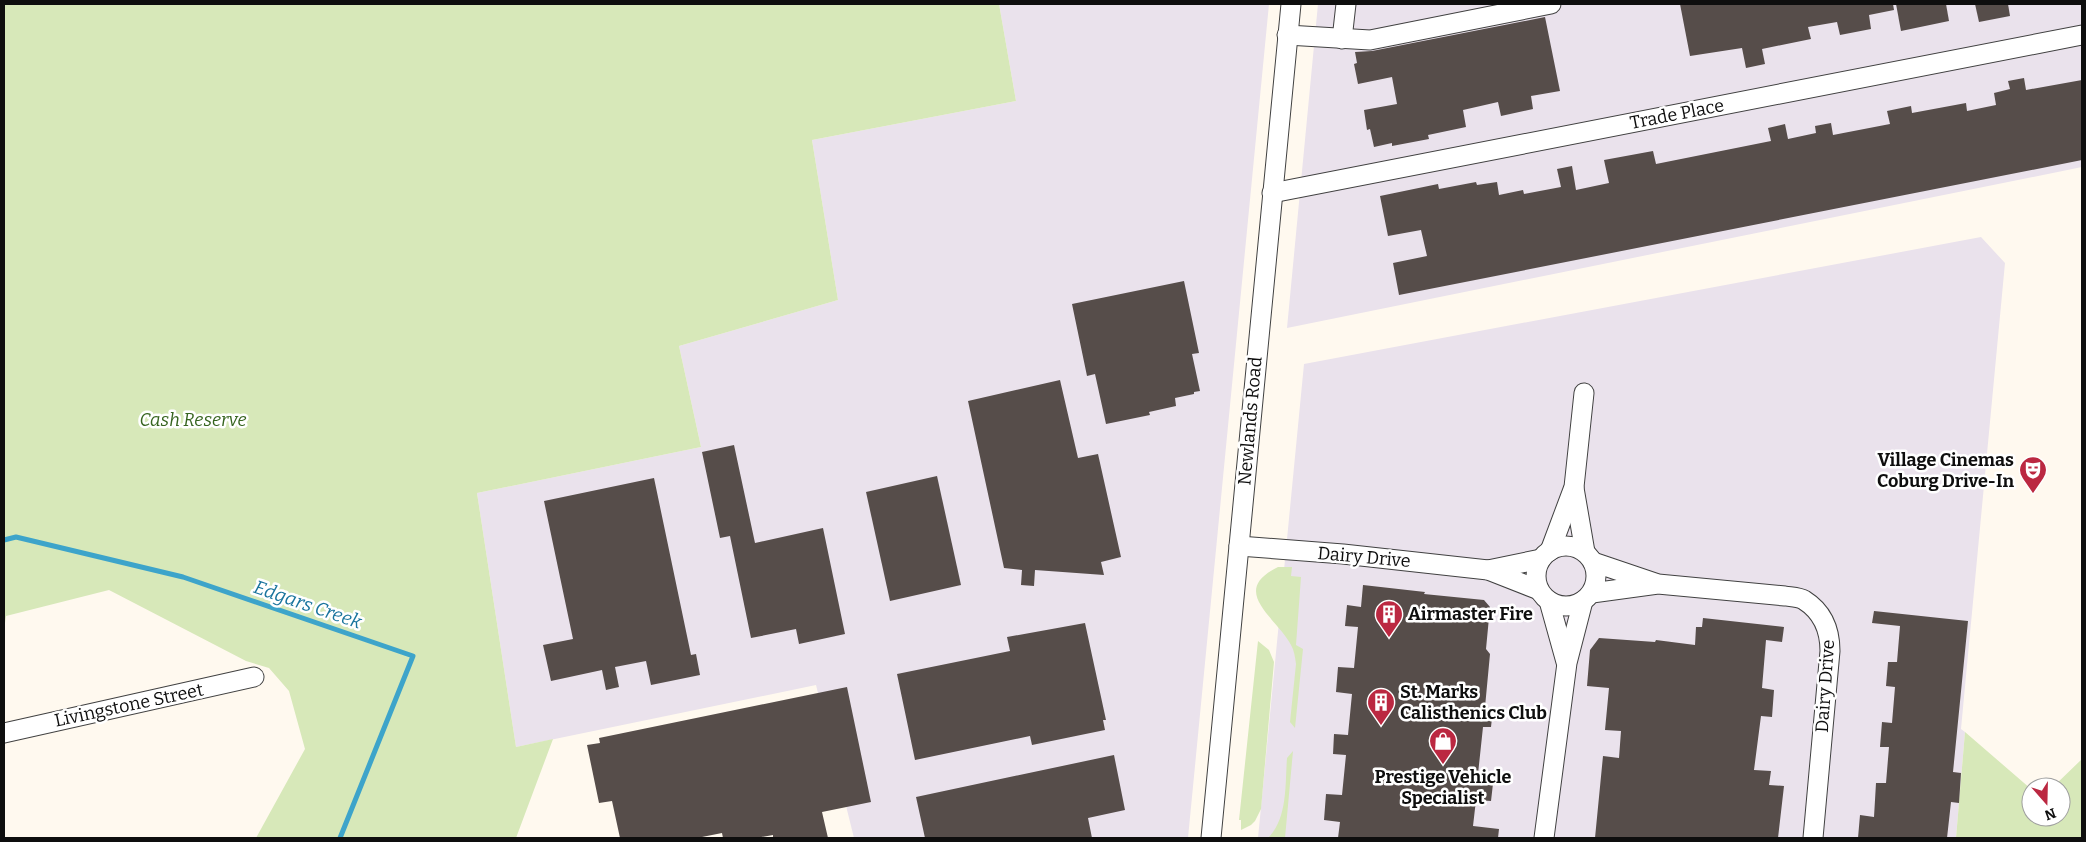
<svg xmlns="http://www.w3.org/2000/svg" width="2086" height="842" font-family="Bitter,serif">
<style>
.industrial{fill:#eae2ec}
.green{fill:#d7e8b9}
.lines{fill:none;stroke-linecap:round;stroke-linejoin:round}
.stream{stroke:#3da4ca;stroke-width:5}
.building{fill:#564d4a}
.minor-casing{stroke:#414141;stroke-width:21}
.minor{stroke:#fff;stroke-width:19}
.labels{text-anchor:middle;stroke-width:5;stroke-linejoin:round;paint-order:stroke}
.street-label{font-size:18px;fill:#0e0e0e;stroke:#fff}
.park-label{font-size:18px;font-style:italic;fill:#36641f;stroke:#fff}
.poi-label{font-size:18px;font-weight:bold;fill:#0e0e0e;stroke:#fff;text-anchor:start}
.water-label{font-size:19px;font-style:italic;fill:#19749d;stroke:#fff}
</style>
<rect width="100%" height="100%" fill="#fff9ef"/>
<g class="industrial">
<path d="M999,4H1269L1188,838H854L816,685L516,747L477,493L701,447L679,346L838,300L812,140L1016,101Z"/>
<path d="M1318,4H2082V167L1287,328Z"/>
<path d="M1981,237L2005,263L1961,729L1965,732L1956,838H1258L1304,364Z"/>
</g>
<g class="green">
<path d="M4,4H999L1016,101L812,140L838,300L679,346L701,447L477,493L516,747L553,739L516,838H256L305,749L289,691L269,668L246,661L109,590L6,616L4,630Z"/>
<path d="M1278,567H1292L1291,576L1301,577L1296,645L1303,649L1295,728L1290,722L1296,664C1295,657 1294,650 1291,645C1277,618 1228,591 1278,567Z"/>
<path d="M1258,641L1269,650L1274,662L1261,809L1255,821L1251,825L1241,830V820H1239Z"/>
<path d="M1965,732L2031,789V817H2061V787H2053L2082,759V838H1956Z"/>
<path d="M1293,751L1285,838H1268C1288,818 1285,784 1287,758Z"/>
</g>
<g class="lines">
<path class="stream" d="M4,540L16,537L183,577L413,656L340,838"/>
</g>
<g class="building">
<path d="M1680,4H1893L1894,10L1869,15L1871,29L1840,35L1837,22L1808,27L1811,39L1762,49L1765,64L1746,68L1742,48L1690,56Z"/>
<path d="M1896,4H1946L1949,21L1901,31Z"/>
<path d="M1975,4H2008L2010,16L1979,22Z"/>
<path d="M1545,17L1560,91L1531,96L1533,109L1501,116L1498,102L1463,110L1466,127L1428,135L1429,139L1392,146V143L1374,147L1370,129L1367,130L1364,110L1397,104L1392,77L1358,84L1354,64L1357,63L1355,52L1372,51Z"/>
<path d="M2024,78L2026,90L2082,80V160L1399,295L1393,263L1427,256L1421,230L1388,236L1380,196L1438,184L1439,189L1476,182L1477,185L1497,182L1499,195L1523,190L1524,194L1561,187L1557,169L1572,166L1576,190L1609,183L1604,160L1653,151L1656,164L1771,141L1768,128L1785,124L1788,139L1816,133L1815,126L1831,123L1833,135L1890,124L1887,111L1911,106L1912,113L1966,103L1967,111L1996,105L1994,93L2010,89L2008,81Z"/>
<path d="M1184,281L1199,353L1192,354L1200,391L1194,392V394L1175,398L1176,406L1149,412L1150,415L1106,424L1095,374L1087,376L1072,304Z"/>
<path d="M1060,380L1078,458L1098,454L1121,557L1101,562L1104,575L1035,570L1034,586L1021,585L1022,570L1004,568L968,401Z"/>
<path d="M734,445L755,543L823,528L845,634L799,644L796,629L751,638L730,536L720,538L702,452Z"/>
<path d="M937,476L961,585L890,601L866,492Z"/>
<path d="M654,478L691,655L696,654L700,675L651,685L646,661L615,667L619,687L606,690L602,670L551,681L543,645L573,639L544,501Z"/>
<path d="M1363,585L1425,592L1424,594L1484,600L1490,607L1486,649L1490,654L1485,707L1493,709L1491,727H1483L1478,774L1494,775L1491,801L1476,800L1473,826L1499,829L1498,838H1338L1340,822L1324,820L1326,794L1342,795L1346,755L1333,754L1334,734L1348,735L1352,694L1336,692L1338,667L1354,668L1358,627L1345,626L1347,605L1361,607Z"/>
<path d="M1874,611L1968,621L1953,772L1961,773L1959,803L1951,802L1947,838H1858L1860,815L1874,817L1876,783H1886L1889,747H1880L1882,722L1892,723L1895,687L1886,686L1888,662H1897L1900,626L1872,623Z"/>
<path d="M1703,618L1784,627L1782,642L1766,640L1762,688L1774,690L1772,717L1761,716L1754,770L1771,771L1769,785L1784,786L1778,838H1595L1603,756L1619,758L1621,731L1605,730L1609,688L1587,686L1590,650L1599,638L1655,642L1656,640L1695,645L1696,627H1702Z"/>
<path d="M1085,623L1106,720H1103L1105,730L1032,745L1030,736L915,760L897,674L1010,651L1007,637Z"/>
<path d="M847,687L871,802L822,812L828,838H773V835L756,838H723L722,833L697,838H620L612,801L599,803L587,745L600,743L599,738Z"/>
<path d="M1114,755L1125,810L1088,818L1092,838H925L916,797Z"/>
</g>
<g class="lines">
<g class="minor-casing">
<g id="minor">
<path d="M1287,35L1370,40L1551,4"/>
<path d="M1342,39L1346,4"/>
<path d="M1272,193L2082,35"/>
<path d="M1574,488L1585,552"/>
<path d="M1239,546L1343,554L1488,570L1539,590"/>
<circle cx="1566" cy="576" r="30"/>
<path d="M1550,551L1574,487L1584,393"/>
<path d="M1593,562L1655,583"/>
<path d="M1488,570L1541,559"/>
<path d="M1592,593L1658,584L1785,596C1791,597 1799,597 1804,600C1823,612 1830,630 1830,651L1813,838"/>
<path d="M1549,601L1566,662"/>
<path d="M4,733L254,677"/>
<path d="M1211,838L1291,4"/>
<path d="M1544,838L1567,663L1583,601"/>
</g>
</g>
<use href="#minor" class="minor"/>
</g>
<defs>
<g id="theatre-pin" transform="scale(1.4375)"><path d="M0 17L-7.5 6A9.5 9.5 0 1 1 7.5 6Z" fill="#bb2841" stroke="#fff"/><path d="M-5-5.5Q0-4 5-5.5V0Q5 5 0 6Q-5 5-5 0ZM-3.3-2.5H-1v1.5H-3.3ZM1-2.5H3.3v1.5H1ZM-2.8 1Q0 5.5 2.8 1Z" fill="#fff"/></g>
<g id="building-pin" transform="scale(1.4375)"><path d="M0 17L-7.5 6A9.5 9.5 0 1 1 7.5 6Z" fill="#bb2841" stroke="#fff"/><path d="M-4-6H4V6H1V3H-1V6H-4ZM-2.5-4.3h1.7v1.8h-1.7ZM.8-4.3h1.7v1.8H.8ZM-2.5-1h1.7V.8h-1.7ZM.8-1h1.7V.8H.8Z" fill="#fff"/></g>
<g id="shop-pin" transform="scale(1.4375)"><path d="M0 17L-7.5 6A9.5 9.5 0 1 1 7.5 6Z" fill="#bb2841" stroke="#fff"/><path d="M-5-2.5h2.3a2.7 3.5 0 0 1 5.4 0H5L5.5 6h-11ZM-1.5-2.5h3a1.5 2.3 0 0 0-3 0Z" fill="#fff"/></g>
</defs>
<g fill-rule="evenodd">
<use href="#theatre-pin" x="2033" y="470"/>
<use href="#building-pin" x="1389" y="614"/>
<use href="#building-pin" x="1381" y="702"/>
<use href="#shop-pin" x="1443" y="741"/>
</g>
<g class="labels">
<g class="street-label">
<text transform="translate(1677 114) rotate(-11)" y="6">Trade Place</text>
<text transform="translate(1250 421) rotate(-85)" y="6">Newlands Road</text>
<text transform="translate(1364 557) rotate(5)" y="6">Dairy Drive</text>
<text transform="translate(1825 686) rotate(-86)" y="6">Dairy Drive</text>
<text transform="translate(129 705) rotate(-12)" y="6">Livingstone Street</text>
</g>
<g class="park-label">
<text x="193" y="426">Cash Reserve</text>
</g>
<g class="poi-label">
<text x="2014" y="466" text-anchor="end">Village Cinemas<tspan x="2014" dy="21">Coburg Drive-In</tspan></text>
<text x="1408" y="620">Airmaster Fire</text>
<text x="1400" y="698">St. Marks<tspan x="1400" dy="21">Calisthenics Club</tspan></text>
<text x="1443" y="783" text-anchor="middle">Prestige Vehicle<tspan x="1443" dy="21">Specialist</tspan></text>
</g>
<g class="water-label">
<text transform="translate(308 604) rotate(19)" y="7">Edgars Creek</text>
</g>
</g>
<rect width="2086" height="842" fill="none" stroke="#0e0e0e" stroke-width="10"/>
<g transform="translate(2046 802) rotate(160)"><circle r="24" fill="#ffffff" stroke="#9f9f9f"/>
<path d="M0-4L9 19L0 12L-9 19Z" fill="#bb2841"/>
<text y="-8" font-size="14" font-weight="bold" text-anchor="middle" fill="#0e0e0e">N</text>
</g>
</svg>
